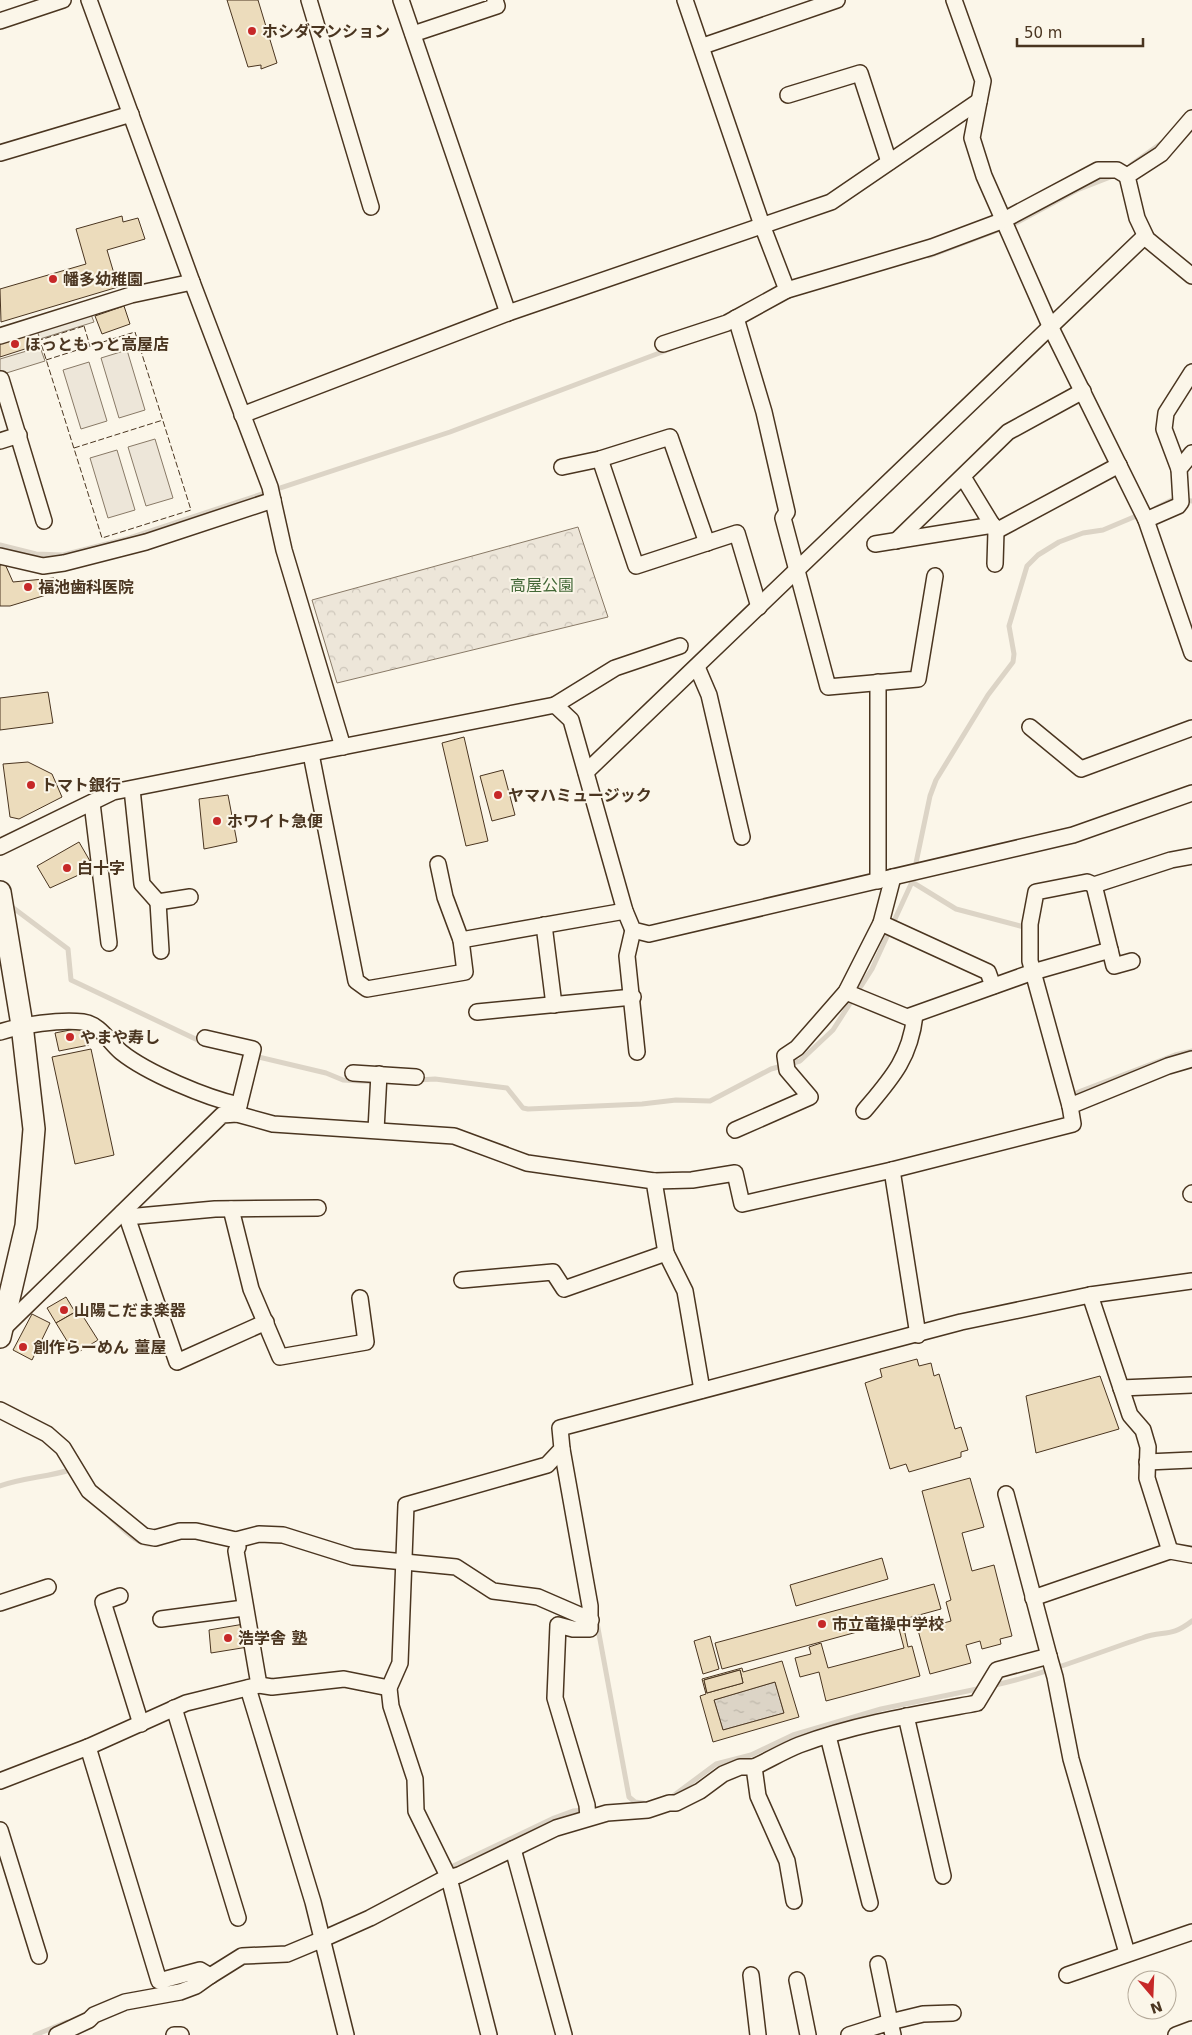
<svg xmlns="http://www.w3.org/2000/svg" width="1192" height="2035" font-family="'DejaVu Sans','Noto Sans JP',sans-serif">
<style>
.park{fill:url(#park-crowns);stroke:#887966}
.garden{fill:#ede6d9;stroke:#887966}
.parking{fill:#ede7d9;stroke:#887966}
.water{fill:url(#water-ripples);stroke:#887966}
.lines{fill:none;stroke-linecap:round;stroke-linejoin:round}
.stream{stroke:#dcd4c6;stroke-width:5}
.building{fill:#ecdcbc;stroke:#4a3520;fill-rule:evenodd}
.street-casing{stroke:#4a3520;stroke-width:18}
.secondary-casing{stroke:#4a3520;stroke-width:24}
.street{stroke:#fbf6e9;stroke-width:15}
.secondary{stroke:#fbf6e9;stroke-width:21}
.fence{stroke:#4a3520;stroke-width:1;stroke-dasharray:6 2.5;stroke-linecap:butt}
.poi-dot{fill:#c62828;stroke:#fbf6e9;stroke-width:2}
.labels{text-anchor:middle;stroke-width:4;stroke-linejoin:round;paint-order:stroke}
.poi-label{font-size:16px;font-weight:bold;fill:#4a3520;stroke:#fbf6e9;text-anchor:start}
.park-label{font-size:16px;fill:#436837;stroke:#fbf6e9}
</style>
<defs>
<pattern id="park-crowns" width="20" height="18" patternUnits="userSpaceOnUse" patternTransform="scale(1.25)"><rect width="20" height="18" fill="#ede6d9"/><path d="M2 6a3 3 0 1 1 6 0M12 15a3 3 0 1 1 6 0" fill="none" stroke="#cdc6ba"/></pattern>
<pattern id="water-ripples" width="26" height="14" patternUnits="userSpaceOnUse" patternTransform="scale(1.25)"><rect width="26" height="14" fill="#dcd4c6"/><path d="M2 4q2-2 4 0t4 0M15 11q2-2 4 0t4 0" fill="none" stroke="#beb7aa"/></pattern>
</defs>
<rect width="100%" height="100%" fill="#fbf6e9"/>
<path class="park" d="M578,527L608,617L337,683L312,600Z"/>
<g class="garden">
<path d="M127,350L145,410L119,418L101,358Z"/>
<path d="M89,362L107,421L81,429L63,370Z"/>
<path d="M155,439L173,498L146,506L128,447Z"/>
<path d="M117,450L135,510L108,518L90,458Z"/>
</g>
<g class="parking">
<path d="M90,312L94,322L40,339L36,328Z"/>
<path d="M40,347L45,361L0,375V359Z"/>
</g>
<path class="water" d="M775,1682L784,1713L723,1730L714,1700Z"/>
<g class="lines">
<g class="stream">
<path d="M1131,165L1163,142"/>
<path d="M929,256L1014,224L1077,190L1118,174"/>
<path d="M1156,508L1174,499L1192,501"/>
<path d="M0,545L36,554L63,555L126,539L450,432L670,349"/>
<path d="M912,882L956,909L1024,927L1025,931"/>
<path d="M8,904L68,949L71,980L204,1043"/>
<path d="M254,1056L326,1073L343,1080L377,1082"/>
<path d="M418,1080L435,1079L507,1088L523,1108L528,1109L642,1104L676,1100L710,1101L771,1069L800,1061L833,1030L872,969L912,882L930,796L936,780L988,695L1013,662L1014,654L1009,626L1027,566L1038,555L1059,542L1083,533L1103,530L1141,514"/>
<path d="M1068,1096L1175,1055L1192,1051"/>
<path d="M0,1486C22,1478 47,1477 70,1470"/>
<path d="M111,1518C127,1532 140,1550 162,1543"/>
<path d="M597,1623L629,1797L635,1802L649,1804"/>
<path d="M991,1686C1043,1675 1091,1655 1142,1638C1164,1630 1170,1638 1192,1621"/>
<path d="M669,1799L716,1764L751,1755L793,1735L881,1709L982,1688"/>
<path d="M447,1869L554,1818L573,1811L586,1810"/>
<path d="M35,2035L67,2022"/>
</g>
</g>
<g class="building">
<path d="M227,0H258L277,63L261,69V65L248,67Z"/>
<path d="M122,216L123,222L138,218L145,239L107,250L118,287L1,322L0,289L86,264L76,229Z"/>
<path d="M124,306L130,324L102,334L95,316Z"/>
<path d="M26,333L31,347L0,357V342Z"/>
<path d="M5,564L13,582L54,578L56,592L10,606H0V565Z"/>
<path d="M48,692L53,723L0,730V698Z"/>
<path d="M464,737L488,841L466,846L442,743Z"/>
<path d="M28,762L52,774L62,797L19,819L10,817L3,764Z"/>
<path d="M503,770L515,815L492,821L480,776Z"/>
<path d="M228,795L237,842L204,849L199,799Z"/>
<path d="M79,842L94,868L50,888L37,866Z"/>
<path d="M85,1027L89,1045L59,1051L55,1033Z"/>
<path d="M91,1049L114,1155L75,1164L52,1057Z"/>
<path d="M66,1297L75,1312L56,1323L47,1308Z"/>
<path d="M79,1310L98,1340L75,1354L56,1323Z"/>
<path d="M32,1314L50,1323L32,1360L13,1350Z"/>
<path d="M917,1359L919,1366L931,1363L934,1376L939,1374L955,1429L961,1427L968,1450L961,1452V1457L909,1472L906,1464L890,1469L865,1383L882,1377L880,1369Z"/>
<path d="M1100,1376L1119,1429L1036,1453L1026,1396Z"/>
<path d="M970,1478L984,1527L962,1533L972,1571L994,1565L1012,1636L1000,1639L1001,1644L982,1649L980,1641L966,1645L971,1663L930,1674L918,1630L951,1621L946,1602L951,1600L922,1491Z"/>
<path d="M882,1558L888,1579L796,1606L790,1585Z"/>
<path d="M934,1584L941,1609L722,1669L715,1643Z"/>
<path d="M244,1624L248,1647L211,1653L209,1630Z"/>
<path d="M903,1624L908,1647L912,1646L920,1676L826,1701L819,1672L800,1677L795,1658L811,1654L809,1647L821,1643L828,1668L904,1648L898,1625Z"/>
<path d="M710,1636L719,1669L703,1674L694,1641Z"/>
<path d="M782,1661L799,1717L713,1742L700,1696L706,1694L702,1679L742,1668L743,1672ZM740,1670L743,1683L707,1693L704,1680ZM775,1682L784,1713L723,1730L714,1700Z"/>
<path d="M740,1670L743,1683L707,1693L704,1680Z"/>
</g>
<g class="lines">
<g class="street-casing">
<g id="street">
<path d="M89,0L192,282L270,487L284,550L343,747"/>
<path d="M309,0L371,207"/>
<path d="M401,0L508,313"/>
<path d="M685,0L762,225L787,290"/>
<path d="M954,0L983,81L972,138L984,176L1051,328L1146,520L1192,653"/>
<path d="M0,21L63,0"/>
<path d="M413,34L497,6L495,0"/>
<path d="M703,46L837,0"/>
<path d="M788,95L860,73L889,162"/>
<path d="M1192,118L1161,154L1127,176L1137,218L1147,239L1192,276"/>
<path d="M0,153L131,114"/>
<path d="M736,318L764,412L787,512L783,518L828,687L918,679L935,576"/>
<path d="M0,336L131,295L192,282"/>
<path d="M663,344L727,323L787,290L932,247L1004,220L1098,170H1117L1127,176"/>
<path d="M1,379L44,521"/>
<path d="M242,415L508,313L831,202L979,101"/>
<path d="M0,441L19,435"/>
<path d="M600,459L636,566L737,533L759,607"/>
<path d="M562,467L600,459L670,437L707,543"/>
<path d="M1179,469L1164,429L1166,413L1192,372"/>
<path d="M963,477L996,531L1119,465"/>
<path d="M1146,520L1178,506L1181,502L1179,469L1192,453"/>
<path d="M896,541L1008,432L1083,391"/>
<path d="M875,544L993,525"/>
<path d="M0,556L43,566L64,563L146,542L273,500"/>
<path d="M995,564L996,531"/>
<path d="M697,667L709,695L742,837"/>
<path d="M555,705L615,668L680,646"/>
<path d="M1030,727L1081,769L1192,728"/>
<path d="M311,754L356,981L367,989L465,972L461,940L625,911"/>
<path d="M586,772L1145,236"/>
<path d="M132,789L142,884L158,902L190,897"/>
<path d="M92,803L109,943"/>
<path d="M0,847L113,792L555,705L571,720L625,911L633,930L649,934L1073,835L1192,793"/>
<path d="M438,864L445,897L461,940"/>
<path d="M878,881V682"/>
<path d="M1094,885L1114,966L1132,961"/>
<path d="M158,902L161,951"/>
<path d="M881,923L988,972L993,986"/>
<path d="M544,925L554,1005"/>
<path d="M633,930L627,956L637,1052"/>
<path d="M846,992L907,1017L1033,972L1110,950"/>
<path d="M477,1012L633,997"/>
<path d="M0,1032C22,1025 60,1019 83,1022C100,1024 109,1042 121,1052C147,1073 207,1098 239,1105"/>
<path d="M205,1038L253,1049L237,1114"/>
<path d="M353,1073L416,1077"/>
<path d="M1070,1106L1030,961V924L1036,892L1087,882L1094,885L1171,860L1192,856"/>
<path d="M864,1111C891,1079 910,1059 915,1015"/>
<path d="M376,1130L379,1074"/>
<path d="M735,1130L810,1097L787,1070L785,1056L797,1048L846,992L881,923L893,877"/>
<path d="M892,1170L918,1335"/>
<path d="M654,1181L692,1180L735,1173L742,1204L892,1170L1073,1124L1070,1106L1168,1066L1192,1059"/>
<path d="M1191,1194L1192,1193"/>
<path d="M231,1209L251,1289L280,1357L366,1342L360,1298"/>
<path d="M122,1213L127,1217L177,1362L266,1322"/>
<path d="M127,1217L215,1209L318,1208"/>
<path d="M462,1280L553,1272L564,1289L666,1253"/>
<path d="M2,1330L222,1115L237,1114L273,1124L454,1136L527,1163L654,1181L666,1253L685,1291L702,1390"/>
<path d="M1121,1388L1192,1385"/>
<path d="M0,1410L47,1434L63,1448L89,1491L144,1536L155,1538L180,1531H196L236,1540L259,1534L283,1535L353,1557L456,1567L493,1591L538,1597L591,1620"/>
<path d="M562,1449L590,1606V1629H573L558,1625L555,1698L587,1805L588,1818"/>
<path d="M1147,1462L1192,1460"/>
<path d="M1170,1551L1192,1555"/>
<path d="M120,1596L103,1602L141,1724"/>
<path d="M1033,1598L1170,1551L1147,1478L1148,1447L1143,1430L1130,1415L1090,1295"/>
<path d="M0,1603L48,1587"/>
<path d="M161,1619L244,1608"/>
<path d="M1049,1656L1055,1677L1071,1759L1127,1953"/>
<path d="M259,1685L272,1687L344,1679L389,1688"/>
<path d="M248,1688L313,1902L346,2035"/>
<path d="M174,1708L238,1918"/>
<path d="M906,1716L943,1876"/>
<path d="M828,1736L870,1903"/>
<path d="M88,1747L186,1703L259,1685L236,1551L238,1547L236,1540"/>
<path d="M754,1767C769,1760 784,1751 799,1745C855,1724 917,1714 977,1703L997,1670L1049,1656L1006,1494"/>
<path d="M0,1781L88,1747L159,1981L200,1970L210,1976L196,1986L180,1992L125,2002L94,2015L89,2020L57,2035"/>
<path d="M0,1830L39,1956"/>
<path d="M513,1849L564,2035"/>
<path d="M878,1964L890,2022L923,2014L953,2013"/>
<path d="M751,1975L758,2035"/>
<path d="M1067,1975L1192,1932"/>
<path d="M210,1976L242,1956L287,1954L323,1939L370,1918L442,1880L459,1875L556,1828L607,1813L648,1810L669,1803H676L700,1791L723,1774L740,1767H754L758,1796L787,1861L794,1901"/>
<path d="M797,1980L808,2035"/>
<path d="M174,2035H181"/>
<path d="M489,2035L449,1878L416,1811L415,1779L391,1706L389,1688L400,1663L406,1505L547,1465L562,1449L560,1428L961,1322L1090,1295L1192,1281"/>
<path d="M849,2035L890,2022L893,2035"/>
<path d="M1176,2035L1192,2029"/>
</g>
</g>
<g class="secondary-casing">
<path id="secondary" d="M0,892L22,1025L34,1129L26,1226L0,1337"/>
</g>
<use href="#street" class="street"/>
<use href="#secondary" class="secondary"/>
<g class="fence">
<path d="M84,326L90,346L135,332L191,510L102,538L40,340Z"/>
<path d="M46,360L90,346"/>
<path d="M74,448L163,420"/>
</g>
</g>
<g class="poi-dot">
<circle cx="252" cy="31" r="5"/>
<circle cx="53" cy="279" r="5"/>
<circle cx="15" cy="344" r="5"/>
<circle cx="28" cy="587" r="5"/>
<circle cx="31" cy="785" r="5"/>
<circle cx="498" cy="795" r="5"/>
<circle cx="217" cy="821" r="5"/>
<circle cx="67" cy="868" r="5"/>
<circle cx="70" cy="1037" r="5"/>
<circle cx="64" cy="1310" r="5"/>
<circle cx="23" cy="1347" r="5"/>
<circle cx="822" cy="1624" r="5"/>
<circle cx="228" cy="1638" r="5"/>
</g>
<g class="labels">
<g class="poi-label">
<text x="262" y="37">ホシダマンション</text>
<text x="63" y="285">幡多幼稚園</text>
<text x="25" y="350">ほっともっと高屋店</text>
<text x="38" y="593">福池歯科医院</text>
<text x="41" y="791">トマト銀行</text>
<text x="508" y="801">ヤマハミュージック</text>
<text x="227" y="827">ホワイト急便</text>
<text x="77" y="874">白十字</text>
<text x="80" y="1043">やまや寿し</text>
<text x="74" y="1316">山陽こだま楽器</text>
<text x="33" y="1353">創作らーめん 薑屋</text>
<text x="832" y="1630">市立竜操中学校</text>
<text x="238" y="1644">浩学舎 塾</text>
</g>
<g class="park-label">
<text x="542" y="591">高屋公園</text>
</g>
</g>
<g transform="translate(1152 1995) rotate(161)"><circle r="24" fill="#fbf6e9" stroke="#b4a999"/>
<path d="M0-4L9 19L0 12L-9 19Z" fill="#c62828"/>
<text y="-8" font-size="14" font-weight="bold" text-anchor="middle" fill="#4a3520">N</text>
</g>
<path d="M1017 38v8h126v-8" fill="none" stroke="#4a3520" stroke-width="2.5"/>
<text x="1024" y="38" font-size="15" fill="#4a3520" stroke="#fbf6e9" stroke-width="4" paint-order="stroke">50 m</text>
</svg>
